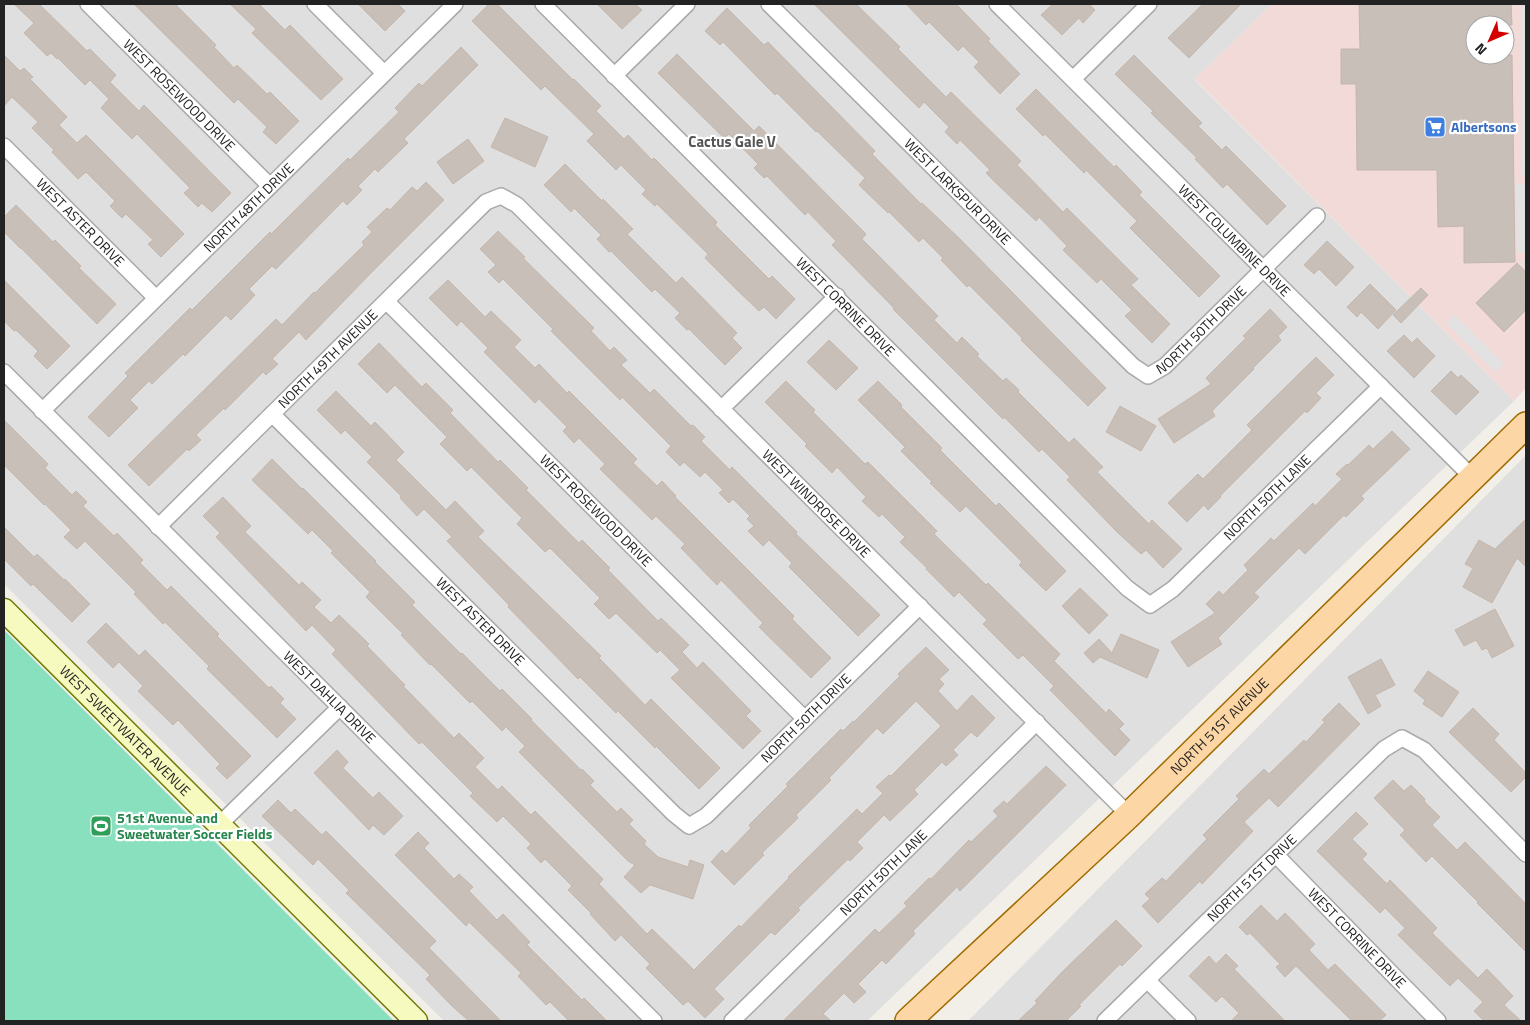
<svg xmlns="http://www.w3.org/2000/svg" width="1530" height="1025" font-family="'Titillium Web',sans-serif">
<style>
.residential{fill:#e0dfdf}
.commercial{fill:#f2dad9;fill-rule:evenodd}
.pitch{fill:#88e0be}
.parking{fill:#e2e2e2}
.building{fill:#c7bfb8;stroke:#c4b6ab}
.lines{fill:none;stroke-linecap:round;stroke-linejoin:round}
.street-casing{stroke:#a9a9a9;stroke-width:18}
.secondary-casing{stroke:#707d05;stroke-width:25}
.primary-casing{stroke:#a06b00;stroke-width:28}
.street{stroke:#fff;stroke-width:15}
.secondary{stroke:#f7fabf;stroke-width:22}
.primary{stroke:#fcd6a4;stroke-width:25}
.labels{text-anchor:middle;stroke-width:4.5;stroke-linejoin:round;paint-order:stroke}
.street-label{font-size:14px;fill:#222;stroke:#fff}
.shop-label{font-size:14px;font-weight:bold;fill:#366cbe;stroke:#fff;text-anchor:start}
.leisure-label{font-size:14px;font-weight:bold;fill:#27864d;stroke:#fff;text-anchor:start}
.neighbourhood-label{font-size:15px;font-weight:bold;fill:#555;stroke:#fff}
</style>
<rect width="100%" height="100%" fill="#f2efe9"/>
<g class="residential">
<path d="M4,4H1272L1195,80L1514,401L867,1021H444L4,584Z"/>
<path d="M1526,455V1021H968Z"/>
</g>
<path class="commercial" d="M1272,4H1526V388L1514,401L1195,79ZM1475,25H1505V55H1475Z"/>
<path class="pitch" d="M4,630L394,1021H4Z"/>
<g class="parking">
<path d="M1522,4H1526V269L1521,264L1526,259V256L1525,253H1517L1516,184L1526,183V178L1522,174Z"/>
<path d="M1455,315L1504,364L1495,372L1446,323Z"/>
</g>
<g class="building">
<path d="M14,4H39L87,51L90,49L116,75L110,82L139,111L144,105L231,193L212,212L202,203L198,207L184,193L190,188L137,134L132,139L101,108L109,99L90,80L85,85L58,58L57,59L51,53L47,56L24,33L34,23Z"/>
<path d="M134,4H175L216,45L214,47L234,68L237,65L267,94L270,92L299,121L276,144L263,132L267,127L238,99L234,103Z"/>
<path d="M230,4H259L285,30L290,25L343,79L321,100L252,33L256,29Z"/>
<path d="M358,4H398L405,11L385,31Z"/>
<path d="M489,4H497L573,80L574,79L601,106L596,111L624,139L628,135L652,160L654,158L717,222L715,225L769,279L772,276L795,299L776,319L764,307L759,311L735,288L705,258L708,254L657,204L655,206L642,194L646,190L621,165L616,170L587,141L594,134L545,86L541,90L472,21Z"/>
<path d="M597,4H635L642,10L622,29Z"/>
<path d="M814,4H856L900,47L898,49L946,97L951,92L1021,161L1017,165L1063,212L1067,208L1138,279L1131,285L1170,324L1152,343L1125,316L1132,310L1101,279L1097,283L1063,250L1067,246L1039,217L1036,221L997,184L986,173L990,170L960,140L957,144L945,132L949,127L924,102L919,108Z"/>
<path d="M906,4H956L990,39L988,41L1020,74L1000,94L974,67L979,62L963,46L958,51L929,22L926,25Z"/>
<path d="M1053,4H1089L1095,10L1083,23L1079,18L1062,35L1041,15Z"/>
<path d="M1203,4H1241L1189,58L1168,38Z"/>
<path d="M1359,4H1511L1512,25H1475V55H1512L1515,262L1464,263V226L1438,227L1437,170H1357L1356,84H1341V49H1360Z"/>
<path d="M727,8L764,45L768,42L875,151L872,154L921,204L922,203L961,240L1106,388L1088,406L1021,340L1022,338L969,285L967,287L941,260L943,258L923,238L919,242L889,212L888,213L859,185L865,178L817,131L816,132L777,93L775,95L723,42L720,45L705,31Z"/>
<path d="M461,47L478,65L404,139L408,143L378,172L375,169L358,186L362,190L347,205L343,201L276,269L272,266L249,289L255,295L231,320L226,315L185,356L183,354L152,384L149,381L130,400L138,408L109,437L88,417L128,376L125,373L190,308L192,310L270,232L271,234L348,158L350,160L399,112L395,108L419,83L422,86Z"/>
<path d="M677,54L754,131L759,126L866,234L862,239L938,316L934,320L957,343L962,337L979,354L977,356L1003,381L1006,378L1019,390L1018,392L1069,443L1074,438L1103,467L1097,472L1149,524L1152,520L1182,549L1163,568L1146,550L1141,554L1116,531L1067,480L1070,477L1042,449L1039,452L1004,417L1003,419L893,309L894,308L832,245L836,241L808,212L805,215L767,176L764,178L754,168L758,164L729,134L724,138L658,73Z"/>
<path d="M4,55L20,71L24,68L33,77L30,79L67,117L59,125L77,143L86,135L184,234L161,257L148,244L153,240L126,214L122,218L110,206L115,201L86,172L78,179L52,152L54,150L32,128L38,122L12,97L4,106Z"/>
<path d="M1134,55L1202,123L1198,126L1222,150L1226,146L1286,206L1267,225L1227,184L1223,188L1195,159L1197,158L1151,113L1153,111L1115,74Z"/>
<path d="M1036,89L1114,167L1116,165L1142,192L1139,195L1220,276L1199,297L1130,228L1137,221L1086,170L1084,173L1045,134L1043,136L1016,109Z"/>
<path d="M505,118L548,137L535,167L491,147Z"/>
<path d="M468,139L484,161L453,184L437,162Z"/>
<path d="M565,164L602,201L603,199L633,229L627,234L676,283L682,277L737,333L732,338L742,348L725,365L689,329L687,330L675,318L680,313L655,289L652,292L611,251L609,252L597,239L601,235L574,208L571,212L544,185Z"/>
<path d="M426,182L444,200L370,274L306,340L299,332L272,359L278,364L266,375L263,372L225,410L224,408L196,435L201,440L189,451L187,449L149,486L128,465L276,319L282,325L314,292L315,293L364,245L362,242L372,232L367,227L387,208L390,210L412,187L417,191Z"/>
<path d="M16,205L53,242L55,240L81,266L79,268L116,304L97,324L21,248H20L4,232V217Z"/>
<path d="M498,231L525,257L523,258L594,328L591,331L610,351L614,347L627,360L621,365L650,393L654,389L691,426L693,425L705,437L701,441L730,470L732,467L797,532L796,534L880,615L858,636L789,567L792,563L769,540L763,546L748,531L754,526L747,519L750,516L733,499L729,503L719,493L723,490L705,472L700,477L684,462L680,466L666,452L671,446L622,397L620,400L551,331L553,329L503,279L499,283L488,272L496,265L480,249Z"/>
<path d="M1327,241L1354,267L1336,286L1319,269L1314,274L1304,265Z"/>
<path d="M1517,263L1526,272V310L1504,332L1476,303Z"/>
<path d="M4,280L70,346L47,369L34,356L38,351L16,330L14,331L4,321Z"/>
<path d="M448,280L485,317L491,311L521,340L514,347L535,368L539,364L567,393L569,391L637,459L633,463L657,486L662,481L676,496L675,497L794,616L792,619L831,658L811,678L759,627L763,623L721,580L717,585L681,548L685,544L656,516L652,520L600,469L605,464L579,438L574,443L563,431L567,427L539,399L535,403L484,352L488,348L461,321L457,326L429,298Z"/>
<path d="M1370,284L1396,310L1378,329L1361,312L1357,317L1347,307Z"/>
<path d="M1421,288L1428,295L1401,323L1393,315Z"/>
<path d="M1270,309L1287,327L1278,336L1281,340L1253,368L1254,369L1212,411L1215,416L1174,443L1158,419L1211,384L1206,378L1246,338L1243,336Z"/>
<path d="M1404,335L1412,343L1417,338L1435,356L1414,378L1387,351Z"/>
<path d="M829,340L858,368L836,390L807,362Z"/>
<path d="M379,343L422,387L426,383L453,410L450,413L498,462L500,460L528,488L526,490L579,543L582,540L610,568L608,570L658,621L661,618L689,645L682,652L697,668L703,662L751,711L746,716L761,731L743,749L671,678L680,670L660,650L657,653L616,613L609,619L594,604L600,598L550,548L545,552L517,524L522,518L471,467L467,471L440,444L447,437L395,385L387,393L358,364Z"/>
<path d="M1316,357L1334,375L1316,393L1321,398L1307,413L1305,411L1220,496L1221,497L1208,510L1204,505L1187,522L1168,503L1198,474L1203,479L1252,430L1247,425Z"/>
<path d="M1451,371L1458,378L1461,375L1479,392L1456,415L1431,391Z"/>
<path d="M786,381L815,410L813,412L865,464L868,462L937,531L934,534L986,585L988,583L1060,654L1054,661L1106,713L1109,709L1124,724L1119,729L1130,740L1115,756L1050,690L1054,686L1023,655L1018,659L983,624L987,620L959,592L954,597L926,569L927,568L900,542L905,537L882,514L879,517L862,501L866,497L837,467L832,473L805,446L807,444L765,402Z"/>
<path d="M878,381L902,405L901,407L942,448L940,450L996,506L999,503L1066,571L1046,591L1019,565L1022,562L966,506L960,512L930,483L932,482L901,451L905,447L858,400Z"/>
<path d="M336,391L371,426L375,422L404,452L396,460L446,510L455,501L484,531L478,537L601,656L599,658L645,705L651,699L720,768L699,789L656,746L655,748L618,711L616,713L580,677L578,679L508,607L509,605L447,541L452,537L424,509L417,516L400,498L401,496L367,462L372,457L345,430L341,434L317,410Z"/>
<path d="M1120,406L1156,426L1141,451L1106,432Z"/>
<path d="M4,420L48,464L45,468L72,495L76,491L87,502L83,506L114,536L117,533L143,560L140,563L167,590L171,586L219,634L217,636L269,688L271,686L284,699L280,703L296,719L277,738L207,669L209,666L165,622L163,624L134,594L136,592L85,541L77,549L64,537L71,530L45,504L44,505L4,465Z"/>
<path d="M1392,431L1410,449L1361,496L1364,499L1346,517L1344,515L1305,554L1299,548L1254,593L1259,597L1218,638L1222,644L1188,667L1171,642L1215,613L1206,604L1219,591L1223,595L1248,570L1244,565L1271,538L1274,541L1313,503L1315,506L1342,479L1336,474L1347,464L1348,465L1369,445L1373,449Z"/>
<path d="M272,459L302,489L303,488L376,561L375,562L415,602L412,605L461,654L462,653L500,691L502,689L532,719L531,720L581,770L582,769L594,781L590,785L617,812L621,808L633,820L629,824L646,841L644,844L658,857L688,867L690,860L704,865L693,899L650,885L641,893L624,877L635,865L628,861L519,752L525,746L506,727L502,731L472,701L470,703L431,664L430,665L401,635L403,634L366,597L370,592L331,553L333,551L312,530L308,534L252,480Z"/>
<path d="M223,497L251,526L245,532L299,585L302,582L321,600L314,607L331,623L339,615L369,644L367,646L405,685L403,686L454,738L459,733L484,758L475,767L498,790L502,786L531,815L535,811L603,879L599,884L647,934L652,929L694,970L739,925L741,927L789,878L788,877L857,809L862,814L883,793L876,787L889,775L891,776L941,726L916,701L883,734L877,728L829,778L831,780L796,815L798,818L762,853L764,855L734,885L711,862L722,850L726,854L751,828L749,825L788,786L786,784L841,729L843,731L853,721L854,722L900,676L898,674L926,647L949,670L939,679L944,684L938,691L957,711L972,695L995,718L977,737L971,732L953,750L958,755L946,766L942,762L914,790L918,794L890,821L884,815L857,842L863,848L850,861L848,859L798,908L800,910L775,935L771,932L714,989L724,999L705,1018L688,1001L683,1005L646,968L650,964L621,935L615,941L590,914L591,913L568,890L572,886L545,859L541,863L527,848L531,844L503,816L497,822L470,796L473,793L422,742L419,744L332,654L336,650L312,625L306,631L216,537L220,533L203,516Z"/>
<path d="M1526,519V567L1517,558L1492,603L1463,587L1473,568L1465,564L1479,540L1495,549Z"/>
<path d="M4,527L34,557L37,554L64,580L65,579L90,604L72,622L33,584L31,586L4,559Z"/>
<path d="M1080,588L1108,615L1089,634L1062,606Z"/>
<path d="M1495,609L1514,646L1492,658L1487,648L1482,650L1476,640L1464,646L1455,630Z"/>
<path d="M106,623L139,656L145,650L251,756L227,779L216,768L220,764L178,720L173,725L138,691L143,686L119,662L113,668L87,642Z"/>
<path d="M1121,634L1159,650L1147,678L1100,657L1093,663L1084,653L1099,639L1112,653Z"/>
<path d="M1381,659L1395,685L1375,695L1381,706L1368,714L1348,677Z"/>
<path d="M1428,671L1459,692L1442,717L1423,704L1425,700L1414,691Z"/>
<path d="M1339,703L1360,724L1278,807L1269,798L1244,822L1253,831L1202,884L1200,881L1158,923L1142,906L1150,899L1145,894L1162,878L1166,881L1207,839L1203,835L1239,799L1236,796L1264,769L1269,774L1304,740L1306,742L1325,722L1322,720Z"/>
<path d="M1473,708L1499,734L1494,740L1526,773V777L1511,792L1449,732Z"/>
<path d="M337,750L348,762L343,768L373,798L379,792L403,816L384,835L373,825L369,830L314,773Z"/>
<path d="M1046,766L1066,785L960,891L957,887L913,931L915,934L886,964L882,960L858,984L866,992L854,1003L844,993L823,1014L831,1021H783L875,929L879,933L907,906L904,903L929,878L931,879L969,840L971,842L998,816L993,811L1004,801L1007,804Z"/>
<path d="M1393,780L1404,791L1411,785L1425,799L1424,801L1440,817L1432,825L1457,850L1465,842L1526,904V952L1477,903L1478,902L1432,856L1426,862L1400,835L1405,830L1374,798Z"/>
<path d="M278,800L291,813L295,809L322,835L326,831L436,941L429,948L501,1021H469L452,1006L426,979L430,975L346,893L349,890L318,859L313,865L262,816Z"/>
<path d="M1356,812L1368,824L1352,839L1367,854L1362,859L1387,884L1390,880L1437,928L1432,933L1478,978L1487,969L1513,996L1504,1005L1521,1021H1484L1474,1011L1483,1002L1458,978L1450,986L1398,935L1405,928L1385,908L1380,913L1317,851Z"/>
<path d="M418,832L429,843L424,848L454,879L459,874L473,887L469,891L497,920L503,914L530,942L527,945L582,1000L584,998L607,1021H569L550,1002L546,1005L518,976L521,973L469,922L466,926L395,855Z"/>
<path d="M1261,905L1277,921L1285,913L1315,944L1309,950L1328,970L1335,964L1386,1015L1379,1021H1352L1296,966L1285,977L1276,967L1280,964L1250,933L1247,935L1239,927Z"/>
<path d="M1116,920L1142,946L1122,966L1120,964L1079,1005L1081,1006L1066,1021H1018L1037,1003L1035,1001L1063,971Z"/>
<path d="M1226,954L1238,966L1234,969L1285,1021H1231L1239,1013L1222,996L1216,1002L1189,976L1209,956L1216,964Z"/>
</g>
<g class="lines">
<g class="street-casing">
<g id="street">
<path id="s1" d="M88,4L270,186"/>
<path d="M315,4L384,73"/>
<path id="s2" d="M543,4L1127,588L1150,605L1173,589L1381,386"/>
<path id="s3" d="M769,4L1133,366L1148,376L1165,366L1317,216"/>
<path id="s4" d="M997,4L1473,478"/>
<path d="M614,76L687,4"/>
<path d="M1073,79L1149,4"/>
<path id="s5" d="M4,146L156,298"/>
<path id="s6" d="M387,302L805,719"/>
<path id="s7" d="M4,372L654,1021"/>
<path d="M721,409L837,296"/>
<path id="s8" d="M42,411L455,4"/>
<path id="s9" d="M272,414L674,814L689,826L706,816L920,606"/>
<path id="s10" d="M158,527L486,202L501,196L517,205L1129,815"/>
<path d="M220,824L340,707"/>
<path id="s11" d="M1276,855L1438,1021"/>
<path d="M1147,980L1188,1021"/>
<path id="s12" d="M732,1021L1037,722"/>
<path id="s13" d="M1105,1021L1384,749L1402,738L1424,750L1526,854"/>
</g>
</g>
<g class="secondary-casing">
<g id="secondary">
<path id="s14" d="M4,610L416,1021"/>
</g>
</g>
<g class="primary-casing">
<g id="primary">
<path id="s15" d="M908,1021L1129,815L1526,425"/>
</g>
</g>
<use href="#street" class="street"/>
<use href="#secondary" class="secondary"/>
<use href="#primary" class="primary"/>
</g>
<defs>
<g id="supermarket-square" transform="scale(1.125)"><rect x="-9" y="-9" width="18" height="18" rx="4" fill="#3f7fe0" stroke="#fff"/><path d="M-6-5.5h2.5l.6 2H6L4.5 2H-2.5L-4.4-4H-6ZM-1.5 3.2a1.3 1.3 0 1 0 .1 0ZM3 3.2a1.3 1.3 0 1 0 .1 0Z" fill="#fff"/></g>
<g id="stadium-square" transform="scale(1.125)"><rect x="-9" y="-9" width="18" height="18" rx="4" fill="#2e9e5b" stroke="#fff"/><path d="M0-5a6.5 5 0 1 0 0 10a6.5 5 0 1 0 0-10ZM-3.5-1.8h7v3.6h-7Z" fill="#fff"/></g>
</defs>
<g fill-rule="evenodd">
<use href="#supermarket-square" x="1435" y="127"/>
<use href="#stadium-square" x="101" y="826"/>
</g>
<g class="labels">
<g class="street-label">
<text dy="5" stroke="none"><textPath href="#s1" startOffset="129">WEST ROSEWOOD DRIVE</textPath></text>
<text dy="5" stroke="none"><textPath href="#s3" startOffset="266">WEST LARKSPUR DRIVE</textPath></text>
<text dy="5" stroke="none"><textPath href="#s8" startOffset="290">NORTH 48TH DRIVE</textPath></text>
<text dy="5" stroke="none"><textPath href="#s5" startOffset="108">WEST ASTER DRIVE</textPath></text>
<text dy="5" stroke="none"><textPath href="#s4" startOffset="335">WEST COLUMBINE DRIVE</textPath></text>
<text dy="5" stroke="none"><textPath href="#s2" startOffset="428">WEST CORRINE DRIVE</textPath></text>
<text dy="5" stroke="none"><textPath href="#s3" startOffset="602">NORTH 50TH DRIVE</textPath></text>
<text dy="5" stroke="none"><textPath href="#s10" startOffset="239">NORTH 49TH AVENUE</textPath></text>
<text dy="5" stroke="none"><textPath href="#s2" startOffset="1014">NORTH 50TH LANE</textPath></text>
<text dy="5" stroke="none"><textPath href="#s10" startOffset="919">WEST WINDROSE DRIVE</textPath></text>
<text dy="5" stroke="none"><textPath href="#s6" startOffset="295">WEST ROSEWOOD DRIVE</textPath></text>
<text dy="5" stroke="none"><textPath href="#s9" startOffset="294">WEST ASTER DRIVE</textPath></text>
<text dy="5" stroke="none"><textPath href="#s7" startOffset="460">WEST DAHLIA DRIVE</textPath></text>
<text dy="5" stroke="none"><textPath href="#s9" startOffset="746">NORTH 50TH DRIVE</textPath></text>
<text dy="5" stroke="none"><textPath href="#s15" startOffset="429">NORTH 51ST AVENUE</textPath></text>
<text dy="5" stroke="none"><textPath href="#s14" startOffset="171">WEST SWEETWATER AVENUE</textPath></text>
<text dy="5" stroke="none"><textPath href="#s12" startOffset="212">NORTH 50TH LANE</textPath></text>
<text dy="5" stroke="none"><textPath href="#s13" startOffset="205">NORTH 51ST DRIVE</textPath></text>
<text dy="5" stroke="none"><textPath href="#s11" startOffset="116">WEST CORRINE DRIVE</textPath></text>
</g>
<g class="shop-label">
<text x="1451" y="132">Albertsons</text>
</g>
<g class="leisure-label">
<text x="117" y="823">51st Avenue and<tspan x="117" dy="16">Sweetwater Soccer Fields</tspan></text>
</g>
<g class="neighbourhood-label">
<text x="732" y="147">Cactus Gale V</text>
</g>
</g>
<rect width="1530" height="1025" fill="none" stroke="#222222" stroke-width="10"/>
<g transform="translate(1490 40) rotate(225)"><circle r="24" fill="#ffffff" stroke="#a7a7a7"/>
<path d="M0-4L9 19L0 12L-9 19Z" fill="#d40000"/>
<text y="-8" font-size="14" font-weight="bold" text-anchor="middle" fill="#222222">N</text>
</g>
</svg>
